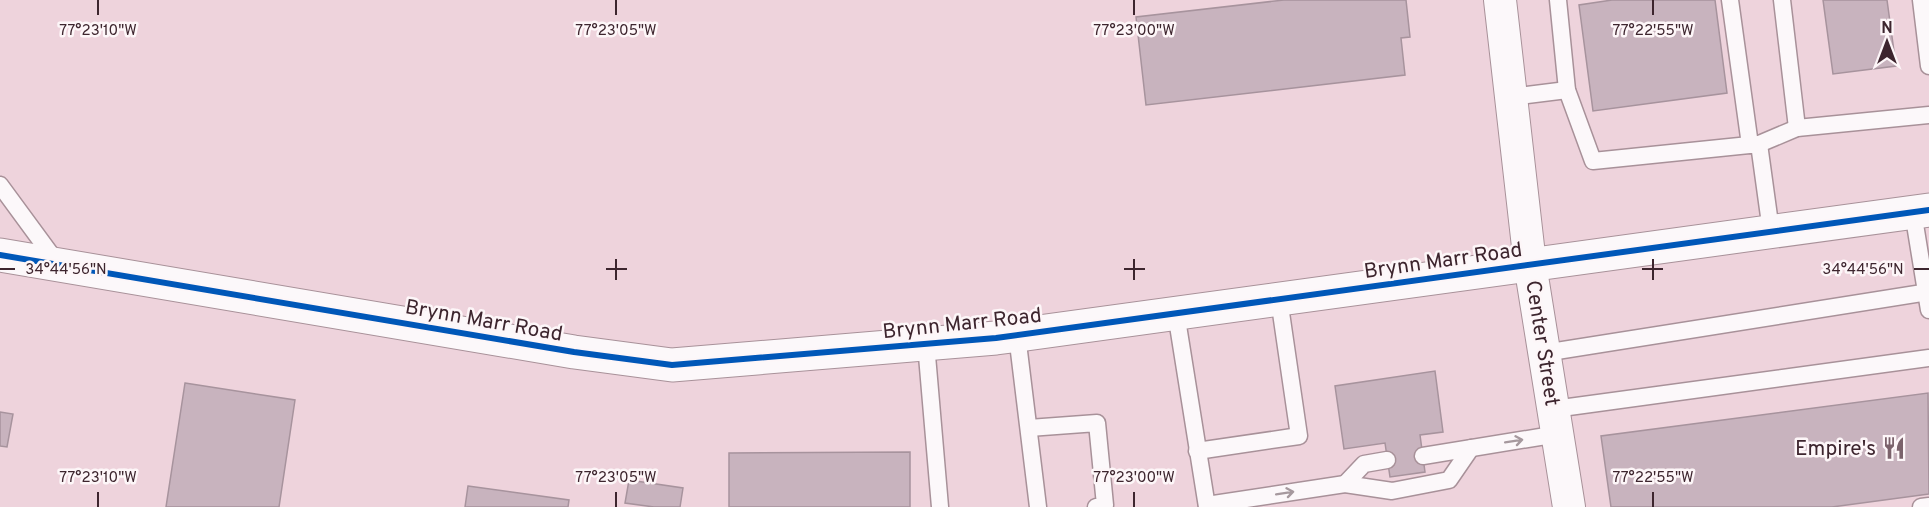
<svg xmlns="http://www.w3.org/2000/svg" width="1929" height="507" font-family="Overpass,sans-serif">
<style>
.building{fill:#c8b3be;stroke:#a7939d;stroke-width:1.5}
.lines{fill:none;stroke-linecap:round;stroke-linejoin:round}
.service-casing{stroke:#a89199;stroke-width:19}
.minor-casing{stroke:#a89199;stroke-width:34}
.tertiary-casing{stroke:#a89199;stroke-width:35}
.service{stroke:#fcf8fa;stroke-width:16}
.minor{stroke:#fcf8fa;stroke-width:32}
.tertiary{stroke:#fcf8fa;stroke-width:33}
.cycleway-casing{stroke:#fdf6f8;stroke-width:10}
.cycleway{stroke:#0057b8;stroke-width:6}
.oneway{stroke:#a6999e}
.ticks{fill:none;stroke:#3d252e;stroke-width:2}
.labels{text-anchor:middle;stroke-width:5;stroke-linejoin:round;paint-order:stroke}
.street-label{font-size:21px;fill:#3d252e;stroke:#fdf6f8}
.poi-label{font-size:21px;fill:#3d252e;stroke:#fdf6f8;text-anchor:end}
.ticks-label{font-size:15px;text-anchor:middle;fill:#3d252e;stroke:#fdf6f8;stroke-width:5;stroke-linejoin:round;paint-order:stroke}
</style>
<rect width="100%" height="100%" fill="#eed3dc"/>
<g class="building">
<path d="M1284,0H1406L1410,37L1401,38L1405,75L1146,105L1136,17Z"/>
<path d="M1612,0H1715L1727,93L1593,111L1579,5Z"/>
<path d="M1823,0H1887L1896,66L1833,74Z"/>
<path d="M1435,371L1443,432L1420,435L1425,472L1390,477L1385,443L1344,449L1335,386Z"/>
<path d="M185,383L295,400L279,507H166Z"/>
<path d="M1928,393L1929,494L1832,507H1611L1601,436Z"/>
<path d="M0,412L13,414L7,447L0,446Z"/>
<path d="M910,452V507H729V453Z"/>
<path d="M629,480L683,488L680,507H654L625,503Z"/>
<path d="M468,486L569,500L568,507H465Z"/>
</g>
<g class="lines">
<g class="service-casing">
<g id="service">
<path d="M1558,0L1567,90L1593,161L1759,144L1771,231"/>
<path d="M1730,0L1750,145"/>
<path d="M1782,0L1797,128"/>
<path d="M1921,0L1929,66"/>
<path d="M1511,97L1567,90"/>
<path d="M1759,144L1797,128L1929,115"/>
<path d="M0,185L58,264"/>
<path d="M1913,212L1929,310"/>
<path d="M1176,313L1207,507"/>
<path d="M1017,335L1038,507"/>
<path d="M926,344L940,507"/>
<path d="M1544,353L1929,292"/>
<path d="M1554,409L1929,358"/>
<path d="M1029,428L1097,423L1105,505L1096,507"/>
<path d="M1197,451L1299,436L1279,299"/>
<path d="M1423,456L1558,434"/>
<path d="M1345,484L1364,464L1387,460"/>
<path d="M1207,505L1345,484L1392,491L1449,480L1471,448"/>
<path d="M1921,507L1929,506"/>
</g>
</g>
<g class="minor-casing">
<path id="minor" d="M1500,0L1530,264L1569,507"/>
</g>
<g class="tertiary-casing">
<path id="tertiary" d="M0,255L574,352L672,365L996,338L1929,210"/>
</g>
<use href="#service" class="service"/>
<use href="#minor" class="minor"/>
<use href="#tertiary" class="tertiary"/>
<g class="cycleway-casing">
<path id="cycleway" d="M0,255L574,352L672,365L996,338L1929,210"/>
</g>
<use href="#cycleway" class="cycleway"/>
</g>
<defs><path id="oneway-shaft" d="M-6 0H5M1.5-3L5.5 0L1.5 3" fill="none" stroke-width="1.6" stroke-linecap="round" stroke-linejoin="round" transform="scale(1.5)"/></defs>
<g class="oneway">
<use href="#oneway-shaft" transform="translate(1514 441) rotate(-9)"/>
<use href="#oneway-shaft" transform="translate(1285 493) rotate(-9)"/>
</g>
<path class="ticks" d="M98,0V15M616,0V15M1134,0V15M1653,0V15M616,259V280M1134,259V280M1653,259V280M0,269H15M606,269H627M1124,269H1145M1642,269H1663M1914,269H1929M98,492V507M616,492V507M1134,492V507M1653,492V507"/>
<defs>
<g id="restaurant-bare" transform="scale(1.8)"><path d="M-5-6h1v4h1v-4h1v4h1v-4h1v5L-1.5 .5V6h-2V.5L-5-1ZM5-6V6H3V1.5H1.5Q1.5-4 5-6Z" fill="#7b626b" stroke="#fdf6f8" stroke-width="2.5" paint-order="stroke"/></g>
</defs>
<g fill-rule="evenodd">
<use href="#restaurant-bare" x="1894" y="448"/>
</g>
<g class="labels">
<g class="street-label">
<text transform="translate(1443 260) rotate(-8)" y="7">Brynn Marr Road</text>
<text transform="translate(484 320) rotate(10)" y="7">Brynn Marr Road</text>
<text transform="translate(962 323) rotate(-6)" y="7">Brynn Marr Road</text>
<text transform="translate(1543 343) rotate(81)" y="7">Center Street</text>
</g>
<g class="poi-label">
<text x="1876" y="455">Empire's</text>
</g>
</g>
<g class="ticks-label">
<text x="98" y="35">77°23'10"W</text>
<text x="616" y="35">77°23'05"W</text>
<text x="1134" y="35">77°23'00"W</text>
<text x="1653" y="35">77°22'55"W</text>
<text x="66" y="274">34°44'56"N</text>
<text x="1863" y="274">34°44'56"N</text>
<text x="98" y="482">77°23'10"W</text>
<text x="616" y="482">77°23'05"W</text>
<text x="1134" y="482">77°23'00"W</text>
<text x="1653" y="482">77°22'55"W</text>
</g>
<g transform="translate(1887 42)" stroke="#fdf6f8" stroke-width="4.5" paint-order="stroke">
<path d="M0-4.5L10 22L0 15L-10 22Z" fill="#3d252e"/>
<text y="-9" font-size="16" font-weight="bold" text-anchor="middle" fill="#3d252e">N</text>
</g>
</svg>
